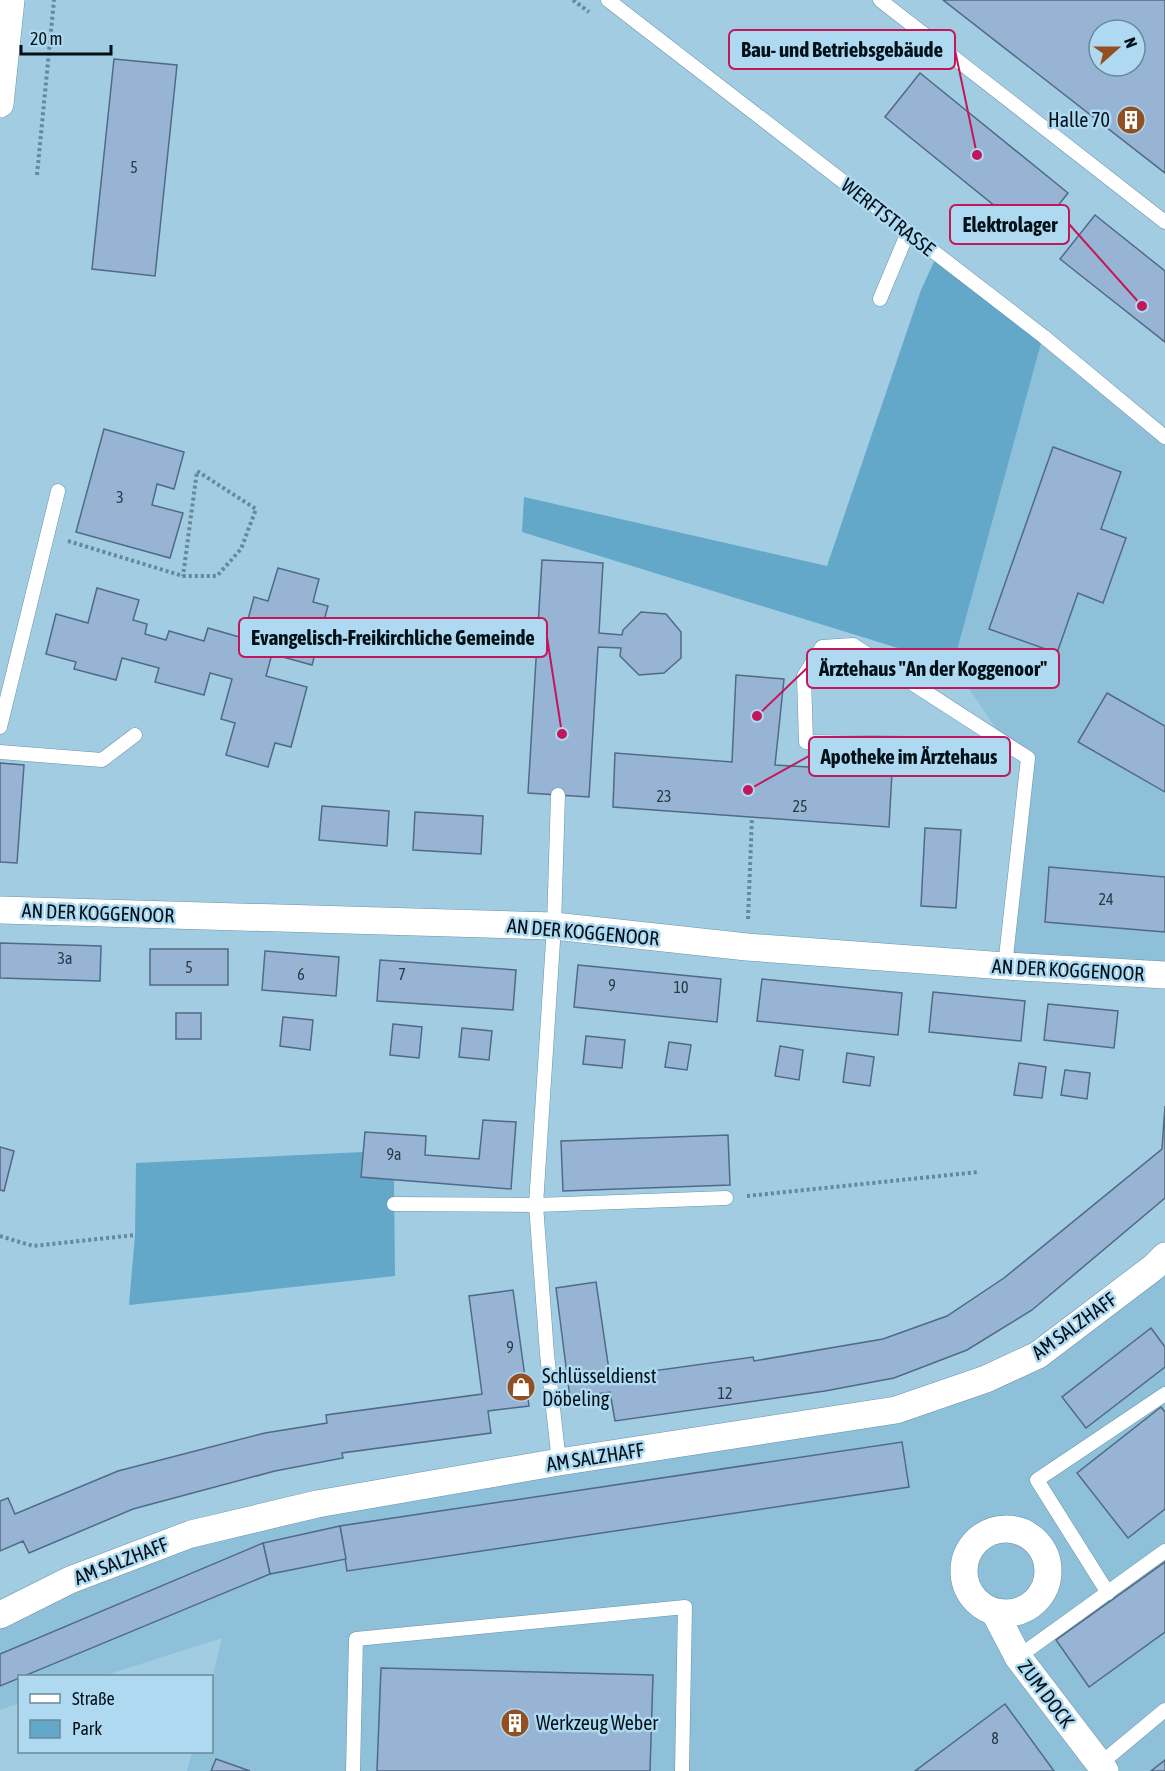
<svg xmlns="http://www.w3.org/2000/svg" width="1165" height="1771" font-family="'Asap Condensed',sans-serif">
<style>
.built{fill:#8ec0da}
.green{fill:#63a7c9}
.building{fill:#98b4d4;stroke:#506a87;stroke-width:1.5;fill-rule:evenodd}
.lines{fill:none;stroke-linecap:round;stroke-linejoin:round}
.lane-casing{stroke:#6a93a8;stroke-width:15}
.street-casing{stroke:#6a93a8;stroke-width:28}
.path{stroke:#678899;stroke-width:4;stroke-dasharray:3 3;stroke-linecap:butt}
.lane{stroke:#fff;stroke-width:14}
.street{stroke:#fff;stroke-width:27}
.labels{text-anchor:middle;stroke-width:5;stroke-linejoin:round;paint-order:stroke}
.number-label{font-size:16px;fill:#283946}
.poi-label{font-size:20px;fill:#021017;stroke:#aed9f0;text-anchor:start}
.street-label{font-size:20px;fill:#021017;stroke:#aed9f0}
.leader{fill:none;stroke:#c2185b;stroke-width:2}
.callout-dot{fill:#c2185b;stroke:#aed9f0;stroke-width:2}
.callout{fill:#aed9f0;stroke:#c2185b;stroke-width:2}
.callout-label{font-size:21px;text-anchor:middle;font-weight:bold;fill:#021017}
</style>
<rect width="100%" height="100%" fill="#a1cce2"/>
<g class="built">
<path d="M1043,336L1165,437V975L1005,966L1028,758L1007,745L953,665Z"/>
<path d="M1165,1256V1771H187L192,1752H212V1679L222,1638L103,1676H20L19,1703L0,1710V1615L191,1534L896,1410L1038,1355Z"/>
</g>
<g class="green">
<path d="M937,255L1043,336L953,665L522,532L524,497L827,566L921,290Z"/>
<path d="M363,1152L361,1177L394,1180L395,1276L129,1305L135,1235L136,1163Z"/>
</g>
<g class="building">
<path d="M943,0H1165V173ZM1099,30H1135V66H1099Z"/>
<path d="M114,59L177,65L155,276L92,269Z"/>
<path d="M920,73L1068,193L1033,237L885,117Z"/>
<path d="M1095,215L1165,271V342L1060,259Z"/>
<path d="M104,429L184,452L174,489L157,484L152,505L183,513L170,558L76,532Z"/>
<path d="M1053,447L1121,472L1101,529L1126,538L1103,603L1078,593L1057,653L989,629Z"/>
<path d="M542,560L603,563L599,633L622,635L623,630L641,612L666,614L681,632V658L664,673L639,675L620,656L621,648L598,647L589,797L528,793Z"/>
<path d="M278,568L319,579L313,602L328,606L312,665L272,654L266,676L307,687L291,747L275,743L268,767L226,755L235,723L221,719L232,679L210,673L204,695L155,682L159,668L122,658L116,680L74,669L76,662L46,654L56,614L88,623L97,588L139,600L133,620L147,624L145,634L166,640L169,631L204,641L208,628L243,638L254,597L268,601Z"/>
<path d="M736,675L784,679L775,765L892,772L889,827L613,807L615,753L732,762Z"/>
<path d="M1107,693L1165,726V792L1078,742Z"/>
<path d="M0,763L24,765L17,863L0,862Z"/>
<path d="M322,806L389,811L387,846L319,840Z"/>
<path d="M415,812L483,816L481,854L413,850Z"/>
<path d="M925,828L961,830L956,908L921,906Z"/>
<path d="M1049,867L1165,877V932L1045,922Z"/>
<path d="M0,943L101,946L100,981L0,978Z"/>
<rect x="150" y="949" width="78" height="36"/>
<path d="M265,951L339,957L336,996L262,990Z"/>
<path d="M380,960L516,970L513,1010L377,1001Z"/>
<path d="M578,965L721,979L717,1022L574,1007Z"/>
<path d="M762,979L902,993L898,1035L757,1021Z"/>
<path d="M933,992L1025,1001L1021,1041L929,1032Z"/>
<path d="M1048,1004L1118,1011L1114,1048L1044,1040Z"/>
<rect x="176" y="1013" width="25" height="26"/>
<path d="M283,1017L313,1020L310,1050L280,1046Z"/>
<path d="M393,1024L422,1027L419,1058L390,1055Z"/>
<path d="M462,1028L492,1031L489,1060L459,1057Z"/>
<path d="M586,1036L625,1040L622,1068L583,1064Z"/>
<path d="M669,1042L691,1045L687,1070L665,1067Z"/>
<path d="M780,1046L803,1050L799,1080L775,1076Z"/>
<path d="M847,1053L874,1057L870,1086L843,1082Z"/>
<path d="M1019,1063L1046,1067L1042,1098L1014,1095Z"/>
<path d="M1065,1070L1090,1073L1087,1099L1061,1095Z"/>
<path d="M1165,1106V1198L1032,1310L967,1350L894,1378L825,1391L615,1421L610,1392L570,1398L556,1288L596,1282L610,1377L753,1357L754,1361L883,1339L947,1316L1004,1278L1162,1149Z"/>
<path d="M483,1120L516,1122L511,1189L361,1177L365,1132L426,1136L425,1155L479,1159Z"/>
<path d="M728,1135L730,1185L563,1191L561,1141Z"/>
<path d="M0,1147L14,1151L4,1191L0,1190Z"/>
<path d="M513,1290L529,1406L488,1411L491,1433L342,1453L343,1458L275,1471L133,1509L29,1553L23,1541L0,1551V1501L8,1498L15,1514L118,1471L265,1433L327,1423L326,1415L482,1394L469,1296Z"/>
<path d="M1151,1328L1165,1347V1367L1086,1428L1062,1397Z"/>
<path d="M1161,1407L1165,1412V1509L1128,1538L1077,1473Z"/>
<path d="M902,1442L909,1487L347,1571L340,1526Z"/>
<path d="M340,1526L346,1559L270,1574L263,1543Z"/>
<path d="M263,1543L270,1574L0,1686V1654Z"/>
<path d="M1165,1562V1632L1089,1687L1056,1640Z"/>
<path d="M381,1668L653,1675L650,1771H377Z"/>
<path d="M1005,1704L1054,1771H915Z"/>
<path d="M216,1759L250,1771H211Z"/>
<path d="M1165,1760V1771H1151Z"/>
</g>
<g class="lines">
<g class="lane-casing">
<g id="lane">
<path d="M608,0L1043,336L1165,437"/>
<path d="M880,0L1165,222"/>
<path d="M880,299L908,232"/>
<path d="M0,727L58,491"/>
<path d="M0,752L102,760L135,735"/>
<path d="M558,795L554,926L536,1205L547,1354L559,1462"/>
<path d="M1005,966L1028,758L853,645L822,647L804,676L806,742L1007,745"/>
<path d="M394,1204L536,1205L726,1198"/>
<path d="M1108,1593L1037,1480L1165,1394"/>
<path d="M1018,1657L1165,1551"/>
<path d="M1100,1764L1165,1710"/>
<path d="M353,1771L356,1639L685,1607L682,1771"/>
</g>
</g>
<g class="street-casing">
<g id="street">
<path d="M0,104L11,0"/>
<path d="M0,910L554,926L747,947L1005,966L1165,975"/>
<circle cx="1006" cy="1571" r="42"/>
<path d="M995,1613L1018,1657L1105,1771"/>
<path d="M0,1615L70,1580L191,1534L317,1504L559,1462L896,1410L986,1379L1038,1355L1154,1267L1165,1256"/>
</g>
</g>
<g class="path">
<path d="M573,0L589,12"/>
<path d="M37,175L54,0"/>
<path d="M68,541L183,576H217L241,549L256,509L197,471L183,576"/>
<path d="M748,919L752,817"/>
<path d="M747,1196L978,1172"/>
<path d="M0,1236L33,1246L135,1235"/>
</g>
<use href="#lane" class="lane"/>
<use href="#street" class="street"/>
</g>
<defs>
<g id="building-disc" transform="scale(1.5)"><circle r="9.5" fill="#934f22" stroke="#aed9f0"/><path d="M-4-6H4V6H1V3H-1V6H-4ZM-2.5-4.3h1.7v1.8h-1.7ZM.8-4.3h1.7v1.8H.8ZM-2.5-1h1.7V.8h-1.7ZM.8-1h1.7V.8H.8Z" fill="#fff"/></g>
<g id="shop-disc" transform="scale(1.5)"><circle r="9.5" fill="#934f22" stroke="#aed9f0"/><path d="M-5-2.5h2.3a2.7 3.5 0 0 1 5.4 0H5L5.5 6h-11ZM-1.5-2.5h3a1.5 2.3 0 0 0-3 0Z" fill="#fff"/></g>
</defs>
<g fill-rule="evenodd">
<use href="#building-disc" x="1131" y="120"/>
<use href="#shop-disc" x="521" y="1387"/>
<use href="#building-disc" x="515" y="1723"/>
</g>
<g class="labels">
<g class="number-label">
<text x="134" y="173">5</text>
<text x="120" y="503">3</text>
<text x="664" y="802">23</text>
<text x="800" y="812">25</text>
<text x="1106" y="905">24</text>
<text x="65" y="964">3a</text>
<text x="189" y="973">5</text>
<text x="301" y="980">6</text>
<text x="402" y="980">7</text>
<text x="612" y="991">9</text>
<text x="681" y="993">10</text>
<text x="394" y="1160">9a</text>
<text x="510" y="1353">9</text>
<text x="725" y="1399">12</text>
<text x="995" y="1744">8</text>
</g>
<g class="poi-label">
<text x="1110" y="127" text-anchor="end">Halle 70</text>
<text x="542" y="1383">Schlüsseldienst<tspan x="542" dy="23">Döbeling</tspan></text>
<text x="536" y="1730">Werkzeug Weber</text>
</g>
<g class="street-label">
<text transform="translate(888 217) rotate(38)" y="7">WERFTSTRASSE</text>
<text transform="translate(98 913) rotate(2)" y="7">AN DER KOGGENOOR</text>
<text transform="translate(583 932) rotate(5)" y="7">AN DER KOGGENOOR</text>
<text transform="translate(1068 970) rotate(3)" y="7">AN DER KOGGENOOR</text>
<text transform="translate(1074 1326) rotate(-36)" y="7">AM SALZHAFF</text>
<text transform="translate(595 1457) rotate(-9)" y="7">AM SALZHAFF</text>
<text transform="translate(121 1561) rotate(-21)" y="7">AM SALZHAFF</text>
<text transform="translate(1046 1694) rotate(53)" y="7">ZUM DOCK</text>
</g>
</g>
<path class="leader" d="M977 155L955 50M1142 306L1069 224M562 734L547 637M757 716L807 668M748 790L809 756"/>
<g class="callout-dot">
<circle cx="977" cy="155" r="6"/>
<circle cx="1142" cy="306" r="6"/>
<circle cx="562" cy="734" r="6"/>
<circle cx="757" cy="716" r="6"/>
<circle cx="748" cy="790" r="6"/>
</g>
<g class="callout">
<rect x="729" y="30" width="226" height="39" rx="6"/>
<rect x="950" y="205" width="119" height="39" rx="6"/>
<rect x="239" y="618" width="308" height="39" rx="6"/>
<rect x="807" y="649" width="252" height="39" rx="6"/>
<rect x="809" y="737" width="201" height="39" rx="6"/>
</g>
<g class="callout-label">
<text x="842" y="57">Bau- und Betriebsgebäude</text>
<text x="1010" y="232">Elektrolager</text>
<text x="393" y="645">Evangelisch-Freikirchliche Gemeinde</text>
<text x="933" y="676">Ärztehaus "An der Koggenoor"</text>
<text x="909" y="764">Apotheke im Ärztehaus</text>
</g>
<rect x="18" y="1675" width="195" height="78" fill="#aed9f0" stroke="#698999" stroke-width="1.5"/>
<rect x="30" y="1694" width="30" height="9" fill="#ffffff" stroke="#698999" stroke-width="1.5"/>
<text x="72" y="1705" font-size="18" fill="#021017">Straße</text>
<rect x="30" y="1720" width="30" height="18" fill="#63a7c9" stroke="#698999" stroke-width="1.5"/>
<text x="72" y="1735" font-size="18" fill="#021017">Park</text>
<g transform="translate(1117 48) rotate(69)"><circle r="28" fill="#aed9f0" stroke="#698999" stroke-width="1.5"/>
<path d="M0-4.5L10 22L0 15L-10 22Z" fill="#934f22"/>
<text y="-9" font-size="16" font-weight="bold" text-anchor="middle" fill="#021017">N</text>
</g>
<path d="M21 45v9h90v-9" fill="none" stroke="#021017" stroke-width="3"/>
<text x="30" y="45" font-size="18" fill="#021017" stroke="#aed9f0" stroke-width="4.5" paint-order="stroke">20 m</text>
</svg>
